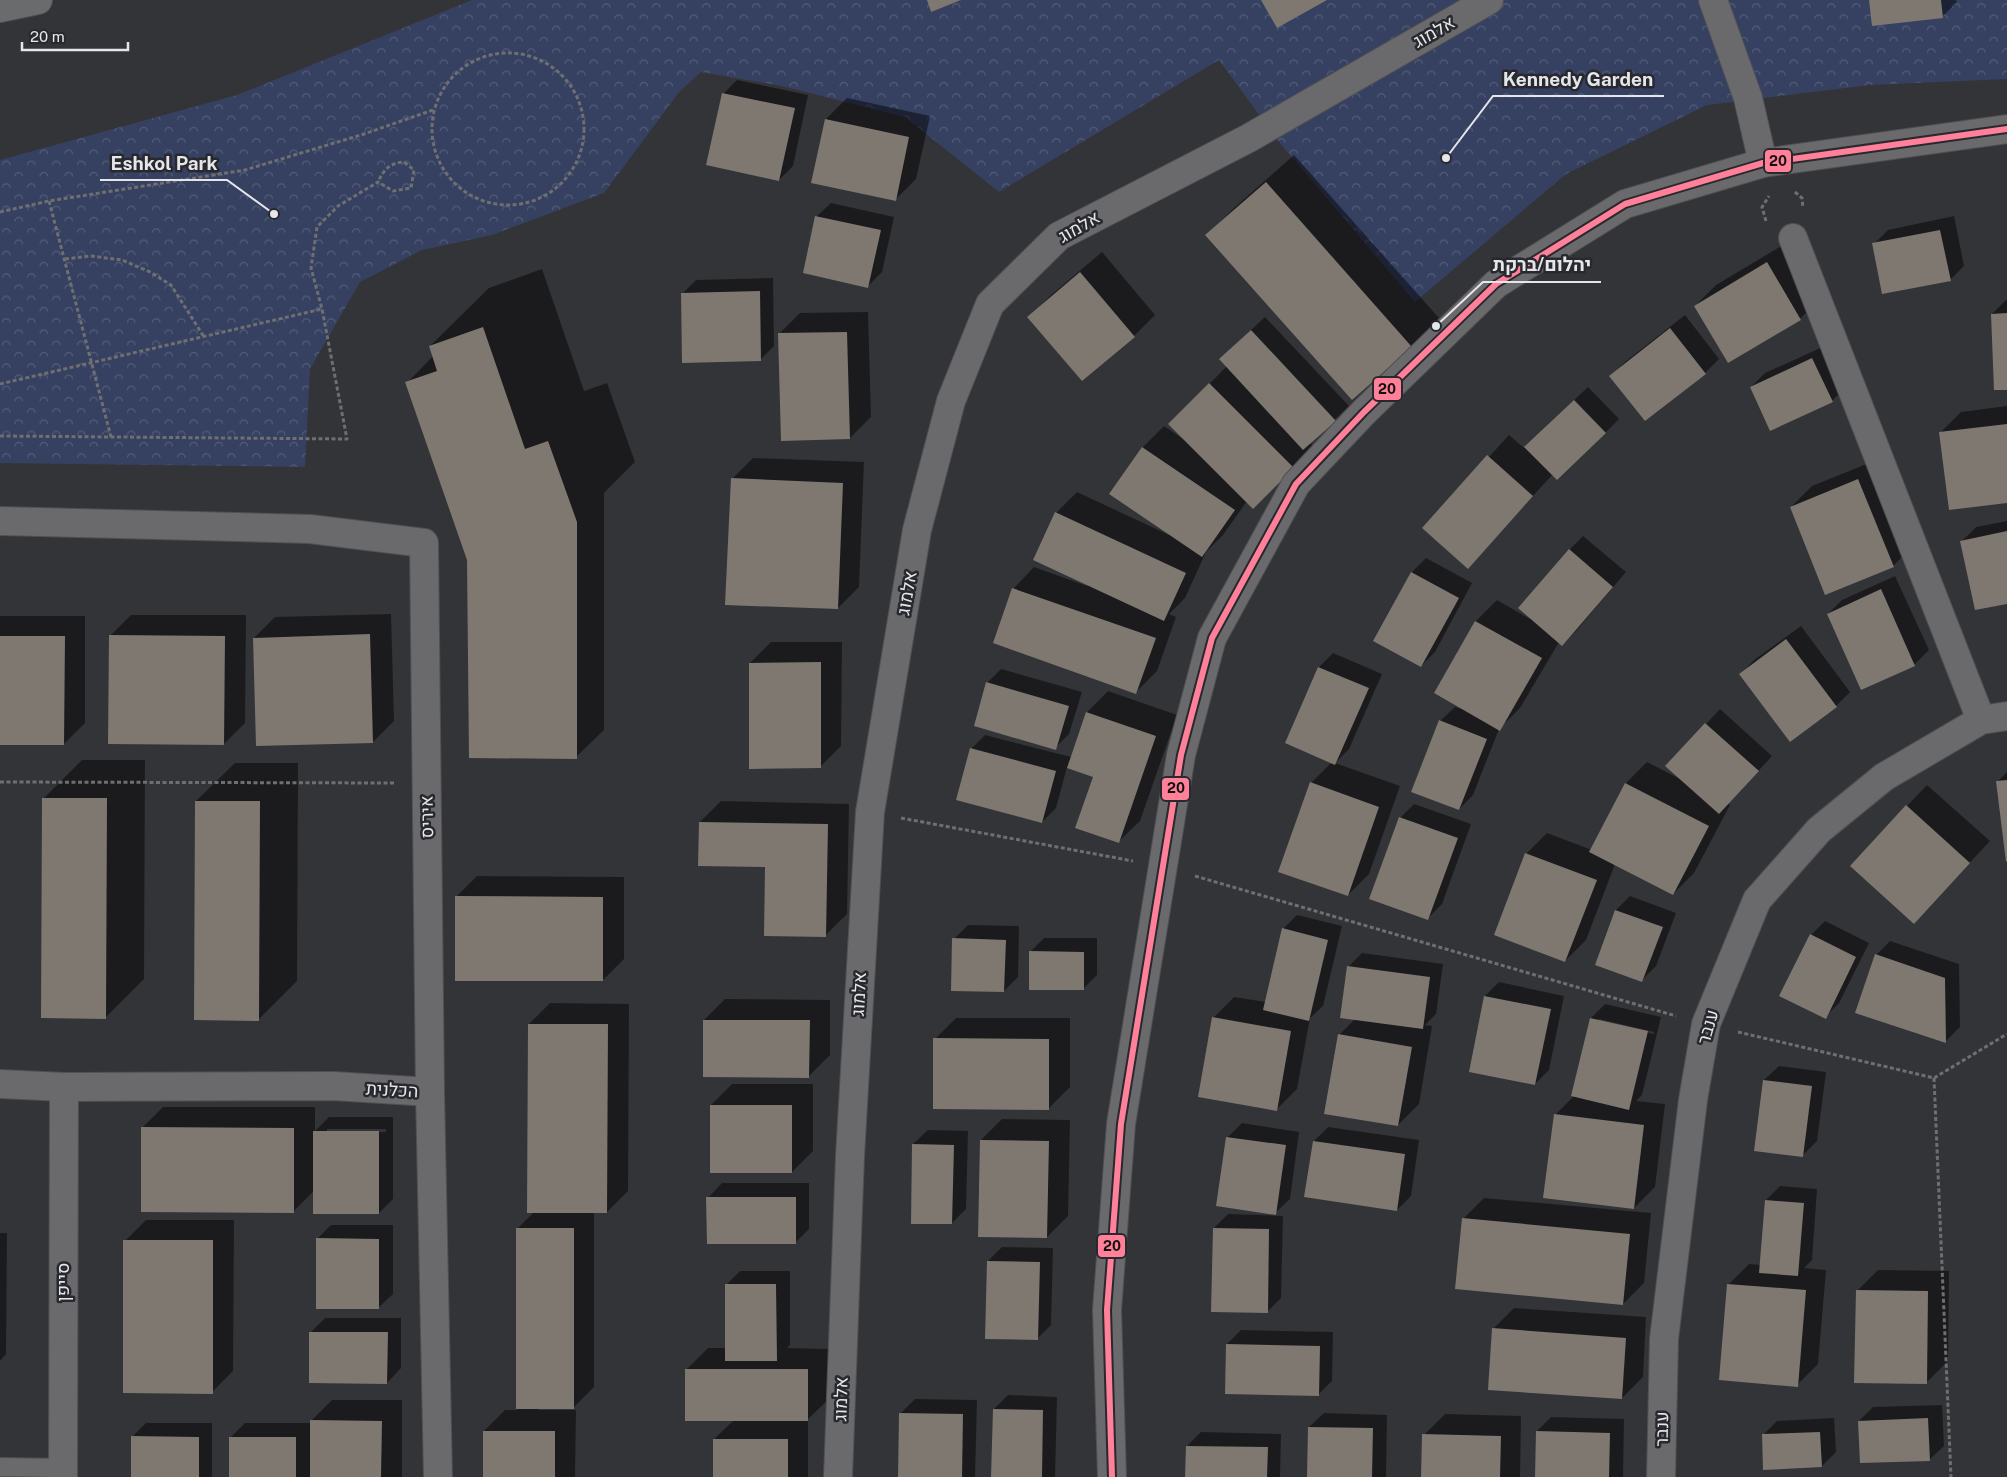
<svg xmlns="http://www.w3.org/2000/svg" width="2007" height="1477" font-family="'Public Sans',Heebo,sans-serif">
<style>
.park{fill:url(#park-crowns)}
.shadow{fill:#0007;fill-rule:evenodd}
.building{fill:#7e7871}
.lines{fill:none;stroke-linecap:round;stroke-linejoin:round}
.service-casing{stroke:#505053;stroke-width:20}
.minor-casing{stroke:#505053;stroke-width:30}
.primary-casing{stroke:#505053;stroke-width:30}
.path{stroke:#6e6f70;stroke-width:3;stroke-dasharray:4 2.5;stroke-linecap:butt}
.service{stroke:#6a6a6c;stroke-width:18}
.minor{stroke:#6a6a6c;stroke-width:28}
.primary{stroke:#6a6b6d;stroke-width:28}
.bus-1-casing{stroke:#28292e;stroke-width:10}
.bus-1{stroke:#ff8098;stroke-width:6}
.labels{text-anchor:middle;stroke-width:5;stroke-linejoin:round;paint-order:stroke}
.street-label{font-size:18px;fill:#e5e6e9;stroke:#28292e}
.leader{fill:none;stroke:#e5e6e9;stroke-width:2}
.callout-dot{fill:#e5e6e9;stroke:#28292e;stroke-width:2}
.callout-label{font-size:19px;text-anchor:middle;font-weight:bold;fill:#e5e6e9;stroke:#28292e;stroke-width:5;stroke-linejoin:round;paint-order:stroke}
.line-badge{stroke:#28292e;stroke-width:2}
.pale-badge-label{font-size:14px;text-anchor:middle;font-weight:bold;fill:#111}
</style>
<defs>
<pattern id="park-crowns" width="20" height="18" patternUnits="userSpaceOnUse" patternTransform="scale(1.25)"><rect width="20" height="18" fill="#364061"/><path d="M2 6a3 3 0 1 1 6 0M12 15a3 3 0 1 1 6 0" fill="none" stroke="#535c78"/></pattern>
</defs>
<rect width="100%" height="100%" fill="#333437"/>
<path class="park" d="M472,0H2007V79L1870,85L1707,105L1566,174L1415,302L1279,142L1219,60L999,192L905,117L782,86L701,72L680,91L604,193L492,235L422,250L360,282L310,369L305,467L0,463V160L237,95Z"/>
<g class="shadow">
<path d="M1870,0H1956L1957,2L1943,16Z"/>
<path d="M737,80L808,95L793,166L779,180L723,94Z"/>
<path d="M847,98L930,116L916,179L895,200L826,119Z"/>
<path d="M1294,155L1439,318L1411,346L1352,398L1207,235L1234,208Z"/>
<path d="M831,203L894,217L882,272L868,286L816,217Z"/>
<path d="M1954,216L1964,266L1950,280L1874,244L1888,230Z"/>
<path d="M1788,242L1821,298L1800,319L1728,362L1695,306L1716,285Z"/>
<path d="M1102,252L1155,315L1134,336L1029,317L1050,296Z"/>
<path d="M542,269L584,391L607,383L635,462L604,493V730L576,757L468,559L407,383L433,356L430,346L489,288Z"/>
<path d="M773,278L774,346L760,360L682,294L696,280Z"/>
<path d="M2006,300H2007V389L1992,314Z"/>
<path d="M868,312L871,417L850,438L779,334L800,313Z"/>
<path d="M1685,315L1719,359L1705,373L1645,420L1611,376L1625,362Z"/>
<path d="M1265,317L1349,406L1310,443L1314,446L1253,507L1247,501L1223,535L1206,552L1185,598L1169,614L1176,617L1157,671L1136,692L994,642L1014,588L1034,567L1087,586L1056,513L1077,492L1169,535V533L1111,494L1143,447L1164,426L1183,439L1170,424L1227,366L1220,359Z"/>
<path d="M1827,345L1846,387L1832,401L1751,387L1765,373Z"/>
<path d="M1588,387L1619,419L1605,433L1553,474L1468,567L1424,528L1509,435L1524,448Z"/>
<path d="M2007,406V502L1940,433L1961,412Z"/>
<path d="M753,458L864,462L859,587L838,608L732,479Z"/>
<path d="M1879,459L1914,545L1893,566L1791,507L1812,486Z"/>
<path d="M2007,521V603L1962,541L1976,527Z"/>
<path d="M1583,536L1626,572L1576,631L1562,645L1559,642L1520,708L1499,729L1473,795L1459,809L1440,721L1455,707L1462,709V708L1435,692L1476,621L1497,600L1530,619L1569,550Z"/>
<path d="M1426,558L1472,583L1435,652L1421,666L1375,641L1412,572Z"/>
<path d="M1895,576L1929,650L1915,664L1862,688L1828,614L1842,600Z"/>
<path d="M391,614L394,721L373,742L254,638L275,617Z"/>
<path d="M131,615H246L245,723L224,744L110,636Z"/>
<path d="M0,616H85V723L64,744H0Z"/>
<path d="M1801,626L1850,692L1836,706L1741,674L1754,660Z"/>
<path d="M771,642H842L841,746L820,767L750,663Z"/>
<path d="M1333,653L1382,674L1349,749L1335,763L1400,786L1369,874L1348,895L1311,783L1332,762L1287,742L1319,667Z"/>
<path d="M1001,669L1082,692L1069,734L1055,748L987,683Z"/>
<path d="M1108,691L1177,715L1140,821L1118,842L1094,776L1067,767L1056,808L1042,822L971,749L985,735L1071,757L1087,712Z"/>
<path d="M1720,709L1772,756L1728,804L1730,805L1694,873L1673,894L1615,864L1586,940L1565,961L1526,854L1547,833L1592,850L1626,783L1647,762L1682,780L1667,766Z"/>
<path d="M82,760H145L144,979L106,1017L43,799Z"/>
<path d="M235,763H298L297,981L258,1020L196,801Z"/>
<path d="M2007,772V857L1997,782Z"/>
<path d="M1927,785L1990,841L1914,922L1907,806Z"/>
<path d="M721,801L849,804L847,914L826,935L767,866L700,822Z"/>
<path d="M1414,804L1471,824L1442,904L1428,918L1400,818Z"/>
<path d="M477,876L624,877V959L603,980L456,897Z"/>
<path d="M1630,896L1676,913L1656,966L1642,980L1616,910Z"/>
<path d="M1297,915L1342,926L1323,1006L1310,1018L1297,1089L1276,1110L1213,1018L1234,997L1266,1002L1283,929Z"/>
<path d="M1825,921L1869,943L1839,1003L1825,1017L1811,935Z"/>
<path d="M968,925L1019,926L1018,977L1004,991L954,939Z"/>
<path d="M1044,938H1097V975L1083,989L1030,952Z"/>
<path d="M1890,941L1959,964L1960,1027L1946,1041L1876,955Z"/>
<path d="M1362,953L1443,964L1436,1014L1425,1025L1432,1026L1419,1104L1398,1125L1339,1035L1355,1019L1348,967Z"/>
<path d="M1499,982L1564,996L1549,1070L1535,1084L1485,996Z"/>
<path d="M725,999L830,1000V1055L809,1076L704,1020Z"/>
<path d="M550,1003L629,1004L628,1191L607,1212H594V1387L573,1408H538V1410H576L575,1477H484V1431L505,1410H517L518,1228L534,1212L529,1024Z"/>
<path d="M1605,1004L1661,1017L1642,1095L1636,1101L1665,1104L1655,1187L1634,1208L1555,1115L1574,1096L1591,1018ZM1599,1019L1654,1032V1034L1599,1021Z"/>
<path d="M956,1018H1070V1087L1049,1108L935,1039Z"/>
<path d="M1779,1066L1826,1072L1817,1141L1803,1155L1764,1080Z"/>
<path d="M732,1084H813V1151L792,1172L711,1105Z"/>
<path d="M163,1107H315V1131L329,1117H393V1199L379,1213L315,1190L293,1212L142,1128ZM327,1129H386V1132H327Z"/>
<path d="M1002,1119L1070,1120L1068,1216L1047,1237L981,1140Z"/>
<path d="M1242,1123L1299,1132L1290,1199L1275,1213L1218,1205L1228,1137Z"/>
<path d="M1328,1127L1419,1140L1411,1196L1397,1210L1306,1196L1314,1141Z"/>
<path d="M928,1130L968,1131L966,1209L952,1223L913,1144Z"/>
<path d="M722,1183H809V1229L795,1243L708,1198Z"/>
<path d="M1780,1186L1817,1189L1812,1260L1804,1268L1826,1270L1818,1364L1797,1385L1728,1285L1749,1264L1761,1265L1766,1200Z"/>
<path d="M1484,1198L1651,1213L1644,1283L1623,1304L1463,1219Z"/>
<path d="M1228,1214L1283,1216L1281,1298L1267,1312L1214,1228Z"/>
<path d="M146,1220H234L233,1371L212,1392L125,1241Z"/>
<path d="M331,1225H393V1294L378,1308L317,1239Z"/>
<path d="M0,1233H7L6,1354L0,1361Z"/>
<path d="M1002,1247L1053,1248L1051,1325L1037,1339L988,1261Z"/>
<path d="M1878,1270L1949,1271L1948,1361L1927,1382L1857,1291Z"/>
<path d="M740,1271H790V1345L787,1348L828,1349L829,1399L808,1419V1477H714V1439L734,1420L687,1369L708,1348H726V1285Z"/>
<path d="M1514,1308L1646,1317L1643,1377L1622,1398L1493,1329Z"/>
<path d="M325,1318H401V1368L387,1383L311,1332Z"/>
<path d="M1241,1330L1333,1332L1332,1381L1318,1395L1227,1344Z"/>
<path d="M1008,1395L1057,1397L1055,1477H992L994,1409Z"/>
<path d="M915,1399L977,1400L975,1477H899L901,1413Z"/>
<path d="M332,1400H402V1477H230L231,1437L245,1423H311V1421Z"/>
<path d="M1942,1405L1944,1446L1929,1460L1859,1421L1873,1407Z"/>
<path d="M1324,1413L1387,1415L1386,1477H1308L1309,1427Z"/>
<path d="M1445,1414L1521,1416L1520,1477H1423L1424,1435Z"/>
<path d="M1551,1417L1624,1419L1623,1477H1536L1537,1431Z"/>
<path d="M1834,1418L1836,1452L1822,1466L1763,1435L1777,1421Z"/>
<path d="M146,1423H212V1477H132V1437Z"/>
<path d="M1201,1432L1281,1434L1280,1477H1187V1446Z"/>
</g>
<g class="building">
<path d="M927,0H961L931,12Z"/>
<path d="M1261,0H1327L1277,28Z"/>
<path d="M1869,0H1941L1943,18L1872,26Z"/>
<path d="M722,93L795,108L779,181L706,165Z"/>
<path d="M825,119L909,137L896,201L811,183Z"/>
<path d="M1266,182L1412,347L1352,400L1205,235Z"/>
<path d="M815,216L881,230L868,288L803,273Z"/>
<path d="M1940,230L1951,281L1882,294L1872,243Z"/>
<path d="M1767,262L1801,320L1728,363L1694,306Z"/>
<path d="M1080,272L1135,337L1082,381L1027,317Z"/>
<path d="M760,291L761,361L682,363L681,293Z"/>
<path d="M2007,313V390H1994L1991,314Z"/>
<path d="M483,327L525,449L548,441L577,522V759L469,758L467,560L405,382L437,371L429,346Z"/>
<path d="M1670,328L1706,374L1645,421L1609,376Z"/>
<path d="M1251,330L1336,421L1303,450L1219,359Z"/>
<path d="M847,332L850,439L781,441L778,333Z"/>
<path d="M1812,358L1833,402L1770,431L1750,387Z"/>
<path d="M1209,383L1294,468L1253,509L1168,424Z"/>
<path d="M1574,400L1606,433L1557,480L1524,447Z"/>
<path d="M2007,424V503L1949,510L1939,432Z"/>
<path d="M1142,447L1235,510L1202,557L1109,494Z"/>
<path d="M1487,455L1533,496L1468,569L1422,528Z"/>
<path d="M731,478L843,483L838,609L725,605Z"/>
<path d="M1858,479L1894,567L1825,595L1790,507Z"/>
<path d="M1055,512L1186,573L1164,621L1033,560Z"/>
<path d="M2007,531V604L1975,610L1960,541Z"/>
<path d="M1569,549L1613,587L1562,646L1518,608Z"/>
<path d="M1411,572L1459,598L1421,667L1373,641Z"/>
<path d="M1012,588L1156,638L1136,694L993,643Z"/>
<path d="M1881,589L1915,666L1861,690L1827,614Z"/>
<path d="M1475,621L1542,658L1500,731L1434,693Z"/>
<path d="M370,634L373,743L256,746L253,638Z"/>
<path d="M109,635L225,636L224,745L108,744Z"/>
<path d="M0,636H65L64,745H0Z"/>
<path d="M1786,639L1837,707L1790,742L1739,674Z"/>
<path d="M821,662V768L749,769V663Z"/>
<path d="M1318,667L1369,688L1335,765L1285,743Z"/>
<path d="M986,682L1069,706L1056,750L974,726Z"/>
<path d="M1086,712L1156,736L1119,843L1075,828L1093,777L1067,768Z"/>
<path d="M1439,720L1487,739L1459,810L1411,792Z"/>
<path d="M1705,723L1759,771L1719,814L1665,766Z"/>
<path d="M970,748L1056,771L1042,823L956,800Z"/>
<path d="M2007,780V861L2006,862L1996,781Z"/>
<path d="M1310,782L1379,807L1348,896L1278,872Z"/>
<path d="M1625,783L1709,826L1673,895L1589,852Z"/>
<path d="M42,798H107L106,1019L41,1018Z"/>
<path d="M195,801H260L259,1021L194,1020Z"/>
<path d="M1906,805L1970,863L1914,924L1850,866Z"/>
<path d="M1399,817L1458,838L1428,920L1369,899Z"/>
<path d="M699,822L828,824L826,937L764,936L765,867L698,866Z"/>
<path d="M1525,853L1597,880L1565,962L1494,935Z"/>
<path d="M455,896L603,897V981H455Z"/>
<path d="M1615,910L1663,927L1642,982L1595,965Z"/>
<path d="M1282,928L1328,940L1309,1021L1263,1010Z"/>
<path d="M1810,934L1856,957L1826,1019L1779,996Z"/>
<path d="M952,938L1006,940L1004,992L951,991Z"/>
<path d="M1029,951L1084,952V990H1029Z"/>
<path d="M1875,954L1945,978L1946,1043L1855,1013Z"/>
<path d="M1347,966L1430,977L1423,1029L1340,1018Z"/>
<path d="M1484,996L1551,1009L1535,1085L1469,1072Z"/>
<path d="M1212,1017L1291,1031L1277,1111L1198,1097Z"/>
<path d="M1590,1018L1648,1031L1629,1110L1571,1096Z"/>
<path d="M703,1020H810L809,1078L703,1077Z"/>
<path d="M528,1024H608L607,1213H527Z"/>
<path d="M1338,1034L1412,1047L1398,1126L1324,1114Z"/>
<path d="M933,1038L1049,1039V1110L933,1109Z"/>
<path d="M1763,1080L1812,1086L1803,1157L1754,1151Z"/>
<rect x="710" y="1105" width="82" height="68"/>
<path d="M1554,1114L1644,1125L1634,1209L1543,1198Z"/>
<path d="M141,1127L294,1128V1213L141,1212Z"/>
<rect x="313" y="1131" width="66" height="83"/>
<path d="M1226,1137L1286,1145L1276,1215L1216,1206Z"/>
<path d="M980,1140L1049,1141L1047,1238L978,1237Z"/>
<path d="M1313,1141L1405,1154L1397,1211L1304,1197Z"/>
<path d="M912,1144L954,1145L952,1224H911Z"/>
<path d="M706,1197H796V1244H707Z"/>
<path d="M1765,1200L1804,1203L1798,1276L1759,1273Z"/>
<path d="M1462,1218L1630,1234L1623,1305L1455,1289Z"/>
<rect x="516" y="1228" width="58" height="181"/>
<path d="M1213,1228L1269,1229L1268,1313L1211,1312Z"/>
<path d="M316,1238L379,1239V1309H316Z"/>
<path d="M123,1240H213V1394L123,1393Z"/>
<path d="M987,1261L1040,1262L1038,1340L985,1339Z"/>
<path d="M725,1284H776L777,1361H725Z"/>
<path d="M1727,1284L1806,1290L1798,1387L1719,1380Z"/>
<path d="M1856,1290L1928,1291L1927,1384L1854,1383Z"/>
<path d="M1492,1328L1626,1338L1622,1399L1488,1390Z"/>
<path d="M309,1332H388L387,1384L309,1383Z"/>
<path d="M1226,1344L1320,1346L1319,1396L1225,1394Z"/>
<rect x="685" y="1369" width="123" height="52"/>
<path d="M993,1409L1043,1410L1042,1477H991Z"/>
<path d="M899,1413L963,1414L962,1477H898Z"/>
<path d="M1928,1418L1930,1461L1860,1463L1858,1421Z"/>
<path d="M310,1420L382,1421L381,1477H310Z"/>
<path d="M1308,1427L1373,1428L1372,1477H1307Z"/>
<rect x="483" y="1431" width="72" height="46"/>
<path d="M1536,1431L1610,1433L1609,1477H1535Z"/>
<path d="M1820,1432L1822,1467L1763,1470L1762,1434Z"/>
<path d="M1422,1434L1501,1436L1500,1477H1421Z"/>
<path d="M131,1436L199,1437V1477H131Z"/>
<rect x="229" y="1437" width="67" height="40"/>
<rect x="713" y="1439" width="75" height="38"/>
<path d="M1186,1446L1268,1447L1267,1477H1185Z"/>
</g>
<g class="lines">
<g class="service-casing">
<path id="service" d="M0,1467L63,1468"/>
</g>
<g class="minor-casing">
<g id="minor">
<path d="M1713,0L1748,98L1763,163"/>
<path d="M1793,238L1981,720"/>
<path d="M0,521L310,529L424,543L430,1092"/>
<path d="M0,1084L64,1087L333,1086L430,1092L438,1477"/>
<path d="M63,1477L64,1087"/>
<path d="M838,1477L850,1156L870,812L917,530L951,401L990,304L1059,236L1249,138L1489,0"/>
<path d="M1112,1477L1107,1310L1121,1124L1181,755L1212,638L1296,484L1364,412L1496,284L1625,204L1763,163L2007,129"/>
<path d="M1661,1477L1664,1339L1693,1100L1706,1024L1757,900L1819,830L1884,777L1981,720L2007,716"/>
</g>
</g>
<g class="primary-casing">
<path id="primary" d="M0,8L38,0"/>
</g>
<g class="path">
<circle cx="508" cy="129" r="76"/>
<path d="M1795,192L1802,198L1803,208"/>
<path d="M49,201L111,437"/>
<path d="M0,212L49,201L245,170L364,134L433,110"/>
<path d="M1766,221L1762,207L1769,196"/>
<path d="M65,259L91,256L122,260L150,272L171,285L204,337"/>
<path d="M0,384L322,309"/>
<path d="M0,436L347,439L322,309L311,268L317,227L338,206L378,182L393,191L411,188L414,170L404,162C390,163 384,169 378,182"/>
<path d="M0,782L396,783"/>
<path d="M901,818L1133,861"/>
<path d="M1195,876L1676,1016"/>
<path d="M1738,1032L1934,1078L2007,1034"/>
<path d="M1934,1078L1951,1477"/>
</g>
<use href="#service" class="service"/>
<use href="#minor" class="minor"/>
<use href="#primary" class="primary"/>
<g class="bus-1-casing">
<path id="bus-1" d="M1112,1477L1107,1310L1121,1124L1181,755L1212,638L1296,484L1364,412L1496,284L1625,204L1763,163L2007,129"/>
</g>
<use href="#bus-1" class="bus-1"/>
</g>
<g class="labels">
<g class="street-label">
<text transform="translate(1434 32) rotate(-30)" y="6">אלמוג</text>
<text transform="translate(1079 227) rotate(-30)" y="6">אלמוג</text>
<text transform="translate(907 593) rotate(-80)" y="6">אלמוג</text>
<text transform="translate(427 817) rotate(-91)" y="6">איריס</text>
<text transform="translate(859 994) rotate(-87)" y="6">אלמוג</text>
<text transform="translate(1708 1027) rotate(-74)" y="6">ענבר</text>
<text transform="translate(392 1090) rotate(3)" y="6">הכלנית</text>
<text transform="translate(63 1282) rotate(-90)" y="6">סייפן</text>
<text transform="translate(841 1399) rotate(-88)" y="6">אלמוג</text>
<text transform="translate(1662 1429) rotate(-89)" y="6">ענבר</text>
</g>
</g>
<path class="leader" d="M1446 158L1493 96H1664M274 214L227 180H100M1436 326L1483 282H1601"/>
<g class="callout-dot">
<circle cx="1446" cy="158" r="5"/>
<circle cx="274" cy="214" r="5"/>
<circle cx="1436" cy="326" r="5"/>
</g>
<g class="callout-label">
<text x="1578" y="86">Kennedy Garden</text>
<text x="164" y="170">Eshkol Park</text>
<text x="1542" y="271">יהלום/ברקת</text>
</g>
<g class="line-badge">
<rect x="1764" y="149" width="28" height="24" rx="5" fill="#ff8098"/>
<rect x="1373" y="377" width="29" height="24" rx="5" fill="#ff8098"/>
<rect x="1161" y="777" width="29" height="24" rx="5" fill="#ff8098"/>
<rect x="1097" y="1234" width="29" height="24" rx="5" fill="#ff8098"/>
</g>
<g class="pale-badge-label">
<text x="1778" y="166">20</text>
<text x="1387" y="394">20</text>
<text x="1176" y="793">20</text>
<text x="1112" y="1251">20</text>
</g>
<path d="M22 42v8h106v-8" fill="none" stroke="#e5e6e9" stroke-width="2.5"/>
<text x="30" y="42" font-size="15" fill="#e5e6e9" stroke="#28292e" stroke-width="4" paint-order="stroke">20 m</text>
</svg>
